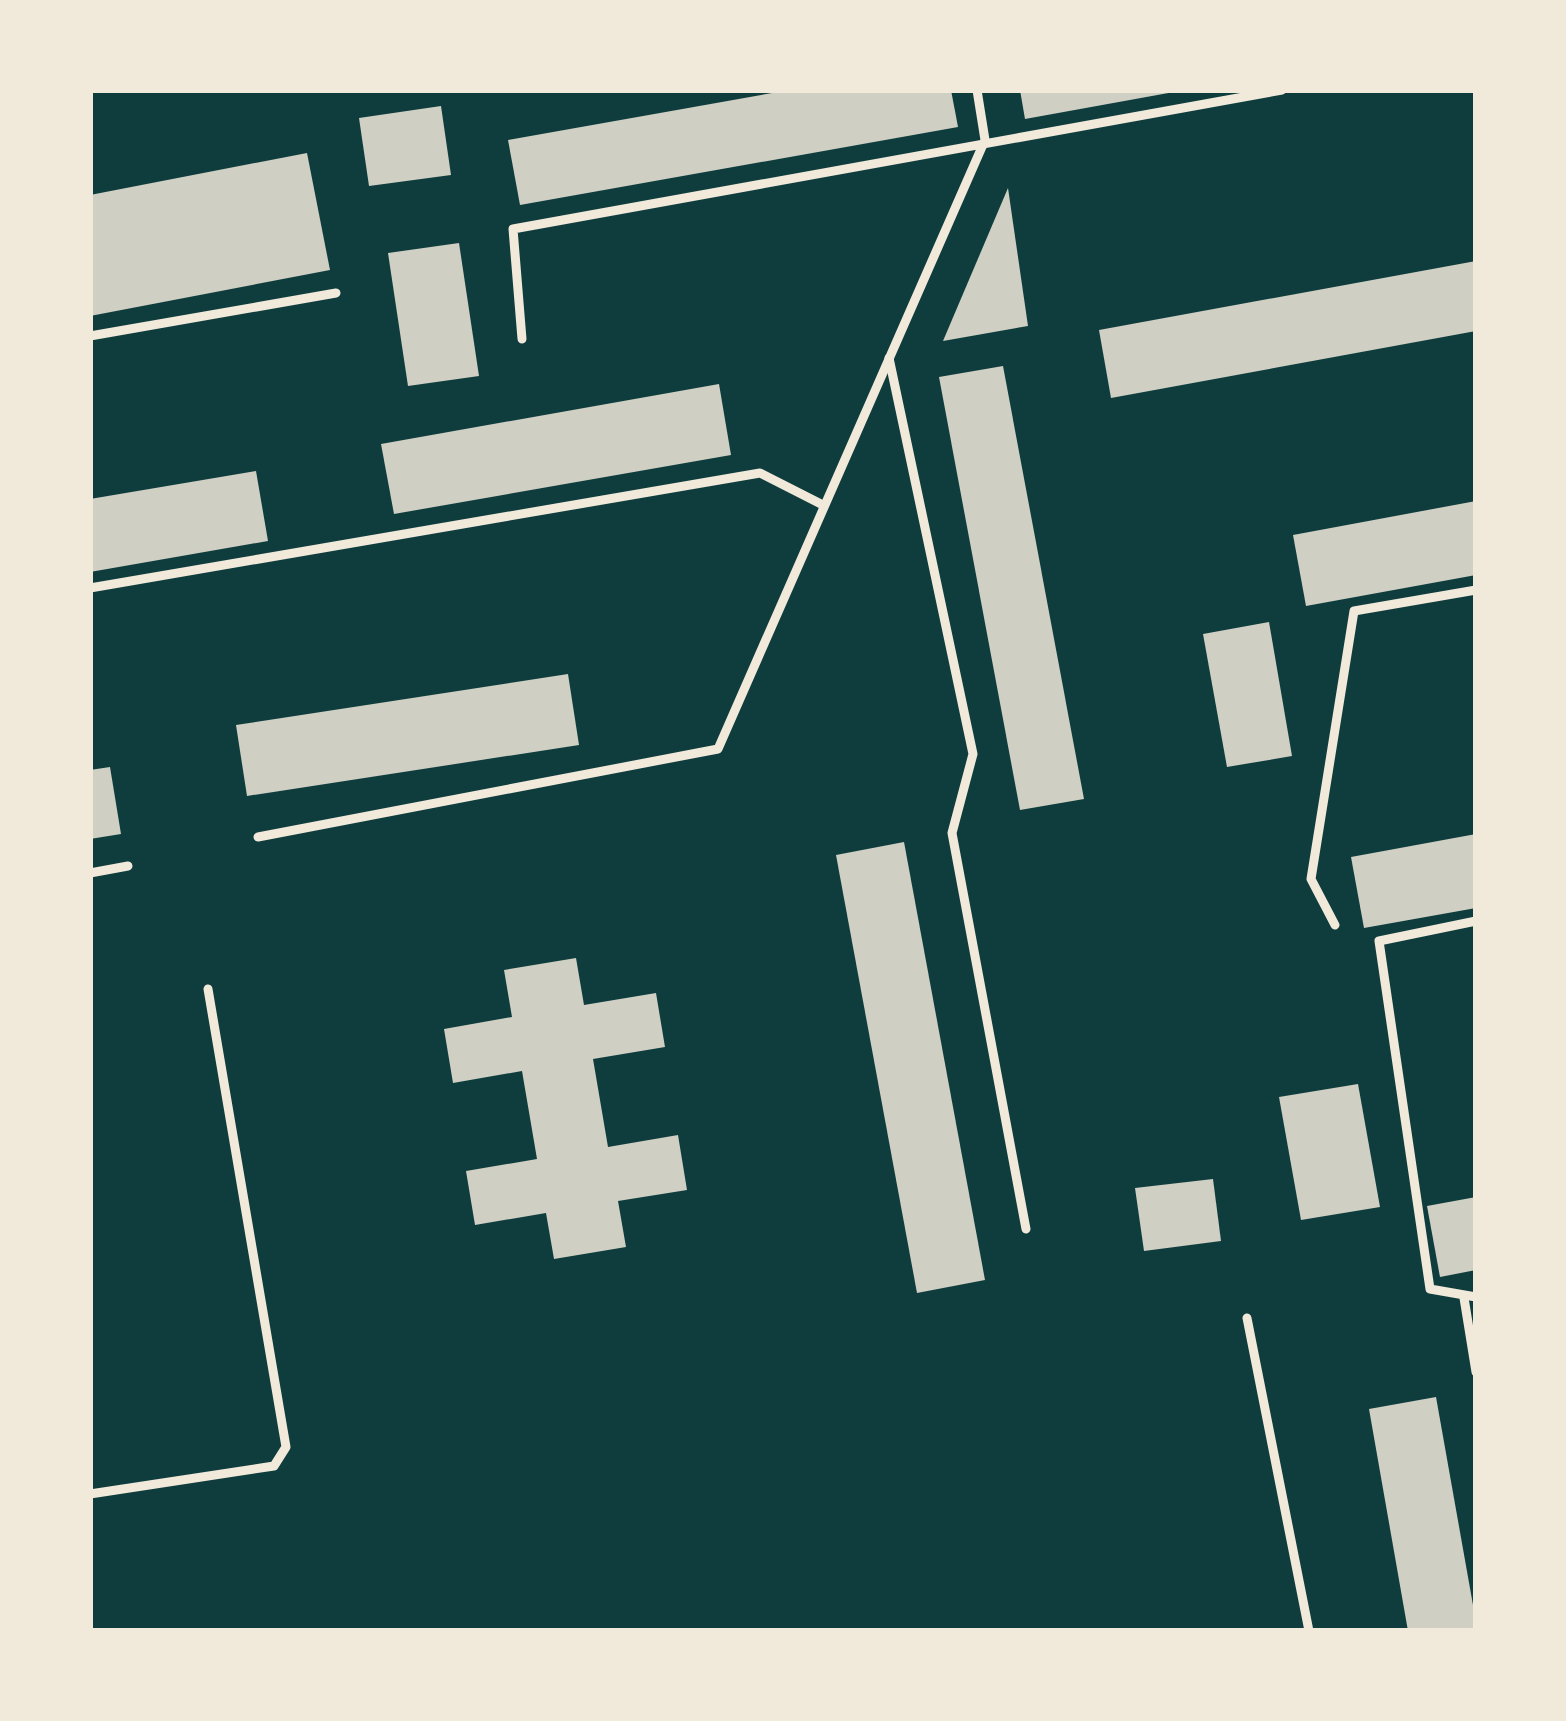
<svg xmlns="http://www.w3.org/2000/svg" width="1566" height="1721" font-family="'DM Sans',sans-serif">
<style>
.building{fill:#cfcfc3}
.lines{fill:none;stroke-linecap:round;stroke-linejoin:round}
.service{stroke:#f1e9da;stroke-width:9}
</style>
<rect width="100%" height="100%" fill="#0f3d3e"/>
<g class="building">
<path d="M789,90H951L958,127L520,205L508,140Z"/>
<path d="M1020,90H1174V92L1025,119Z"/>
<path d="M441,106L451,175L369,186L359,118Z"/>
<path d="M307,153L330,270L90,316V195Z"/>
<path d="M1008,188L1028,326L943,341Z"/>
<path d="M459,243L479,376L408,386L388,253Z"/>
<path d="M1476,261V331L1111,398L1099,330Z"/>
<path d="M1003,366L1084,799L1020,810L939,377Z"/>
<path d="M719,384L731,455L394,514L381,444Z"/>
<path d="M256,471L268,541L90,572V499Z"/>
<path d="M1476,501V575L1306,606L1293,535Z"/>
<path d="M1269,622L1292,756L1227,767L1203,634Z"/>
<path d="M568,674L579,745L247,796L236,725Z"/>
<path d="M110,767L121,834L90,839V770Z"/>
<path d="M1476,834V908L1364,928L1351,857Z"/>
<path d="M904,842L985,1280L917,1293L836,855Z"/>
<path d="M576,958L584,1005L656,993L665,1047L593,1059L608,1147L678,1135L687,1190L618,1201L626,1247L554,1259L546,1213L475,1225L466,1171L537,1159L522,1071L453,1083L444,1029L512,1017L504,970Z"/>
<path d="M1358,1084L1380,1207L1301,1220L1279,1097Z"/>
<path d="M1213,1179L1221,1241L1144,1251L1135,1188Z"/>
<path d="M1476,1197V1270L1440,1277L1427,1206Z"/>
<path d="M1436,1397L1476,1622V1631H1408L1369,1409Z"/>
</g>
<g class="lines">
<g class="service">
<path d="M90,336L336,293"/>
<path d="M522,339L513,229L1282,90"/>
<path d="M889,358L973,754L952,833L1026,1229"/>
<path d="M90,588L760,473L821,504"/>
<path d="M258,837L718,749L985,140L977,90"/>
<path d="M90,873L128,866"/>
<path d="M1476,921L1379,941L1430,1289L1476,1297"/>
<path d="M1335,925L1311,879L1354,611L1476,590"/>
<path d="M1464,1298L1476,1372"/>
<path d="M1247,1318L1309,1631"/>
<path d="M90,1494L274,1466L286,1447L208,989"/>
</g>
</g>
<rect width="1566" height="1721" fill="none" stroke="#f1e9da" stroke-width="186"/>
</svg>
